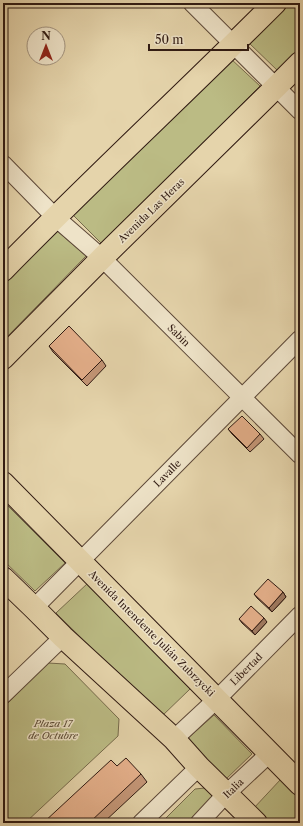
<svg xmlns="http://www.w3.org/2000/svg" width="303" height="826" font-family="'Libre Caslon Text',serif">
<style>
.green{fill:#bbbb84;stroke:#766a4b}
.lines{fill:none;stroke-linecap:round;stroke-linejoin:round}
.minor-casing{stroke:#5d4838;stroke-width:19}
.major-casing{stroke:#301a12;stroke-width:24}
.minor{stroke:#eee3c8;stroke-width:17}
.major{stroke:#e5d4ab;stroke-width:22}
.wall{fill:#c49677;stroke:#301a12}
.shaded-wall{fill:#a07a61;stroke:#301a12}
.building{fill:#e4af8a;stroke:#301a12}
.labels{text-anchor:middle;stroke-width:3;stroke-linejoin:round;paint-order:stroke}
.street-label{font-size:10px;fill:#301a12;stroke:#eee3c8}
.park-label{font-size:10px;font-style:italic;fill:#5a4a34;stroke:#eee3c8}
</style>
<rect width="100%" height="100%" fill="#e5d4ab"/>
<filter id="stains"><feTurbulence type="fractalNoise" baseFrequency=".005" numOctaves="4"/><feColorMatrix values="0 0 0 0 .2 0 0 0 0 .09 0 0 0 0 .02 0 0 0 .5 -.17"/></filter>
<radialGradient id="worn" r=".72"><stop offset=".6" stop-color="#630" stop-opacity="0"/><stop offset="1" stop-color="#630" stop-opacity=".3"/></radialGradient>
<g class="green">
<path d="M286,3H300V50L279,72L248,42Z"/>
<path d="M230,58L260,86L103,245L73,215Z"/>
<path d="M56,230L86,256L3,341V285Z"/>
<path d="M3,501L65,563L35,591L3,560Z"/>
<path d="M88,583L190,689L161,717L56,613Z"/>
<path d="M48,663L65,664L119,719L118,736L25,823H3V708Z"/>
<path d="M214,715L252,754L225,780L187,739Z"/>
<path d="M281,779L300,797V823H267L253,809Z"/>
<path d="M205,788L213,795L198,823H161L195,789Z"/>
</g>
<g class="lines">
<g class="minor-casing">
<g id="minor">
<path d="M192,3L300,111"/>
<path d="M3,164L55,217L102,258L300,455"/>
<path d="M34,608L300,339"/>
<path d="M3,695L63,637"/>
<path d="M174,739L217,699L300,615"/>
<path d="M141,823L199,767"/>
<path d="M199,823L226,794L269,754"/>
</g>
</g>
<g class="major-casing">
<g id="major">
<path d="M3,270C92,179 185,93 275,3"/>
<path d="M3,358L102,258L276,87L300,63"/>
<path d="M3,483L300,784"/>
<path d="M3,578L34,608L63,637L174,739L199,767L256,823"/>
</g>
</g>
<use href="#minor" class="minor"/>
<use href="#major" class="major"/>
</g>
<g class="wall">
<path d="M49,346L102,360L106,366L87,386L53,352Z"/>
<path d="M228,429L260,434L264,439L250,452L232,434Z"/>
<path d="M283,592L286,597L272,612L257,598L254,594Z"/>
<path d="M239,619L267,622L255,635L242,623Z"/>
<path d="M117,766L141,774L147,782L103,823H43Z"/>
</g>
<g class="shaded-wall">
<path d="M283,592L286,597L272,612L269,608Z"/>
<path d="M264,618L267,622L255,635L252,631Z"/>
</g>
<g class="building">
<path d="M69,326L102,360L82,380L49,346Z"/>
<path d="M242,416L260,434L247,448L228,429Z"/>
<path d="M268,579L283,592L269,608L254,594Z"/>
<path d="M251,606L264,618L252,631L239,619Z"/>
<path d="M126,758L141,774L89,823H43L111,760L117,766Z"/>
</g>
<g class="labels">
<g class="street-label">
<text transform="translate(151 210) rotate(-44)" y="4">Avenida Las Heras</text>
<text transform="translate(179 335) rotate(45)" y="4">Sabin</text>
<text transform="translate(167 473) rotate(-45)" y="4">Lavalle</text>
<text transform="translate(152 633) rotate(45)" y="4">Avenida Intendente Julián Zubrzycki</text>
<text transform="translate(246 669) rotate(-45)" y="4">Libertad</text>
<text transform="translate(233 788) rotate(-44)" y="4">Italia</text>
</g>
<g class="park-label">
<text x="53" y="727">Plaza 17<tspan x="53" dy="12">de Octubre</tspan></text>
</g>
</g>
<rect width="303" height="826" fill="none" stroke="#e5d4ab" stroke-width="16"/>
<rect x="4" y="4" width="295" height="818" fill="none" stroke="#301a12" stroke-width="2"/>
<rect x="8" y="8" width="287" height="810" fill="none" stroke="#301a12"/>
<g transform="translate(46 46)"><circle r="19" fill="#eee3c8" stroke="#a2937f"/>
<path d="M0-3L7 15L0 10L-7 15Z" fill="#8f2418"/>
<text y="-6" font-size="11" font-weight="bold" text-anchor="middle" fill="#301a12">N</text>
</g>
<path d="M149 44v6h99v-6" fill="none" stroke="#301a12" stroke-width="2"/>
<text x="155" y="44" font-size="12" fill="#301a12" stroke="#eee3c8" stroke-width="3" paint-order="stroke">50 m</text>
<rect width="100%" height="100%" filter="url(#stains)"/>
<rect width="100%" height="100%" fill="url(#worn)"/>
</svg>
